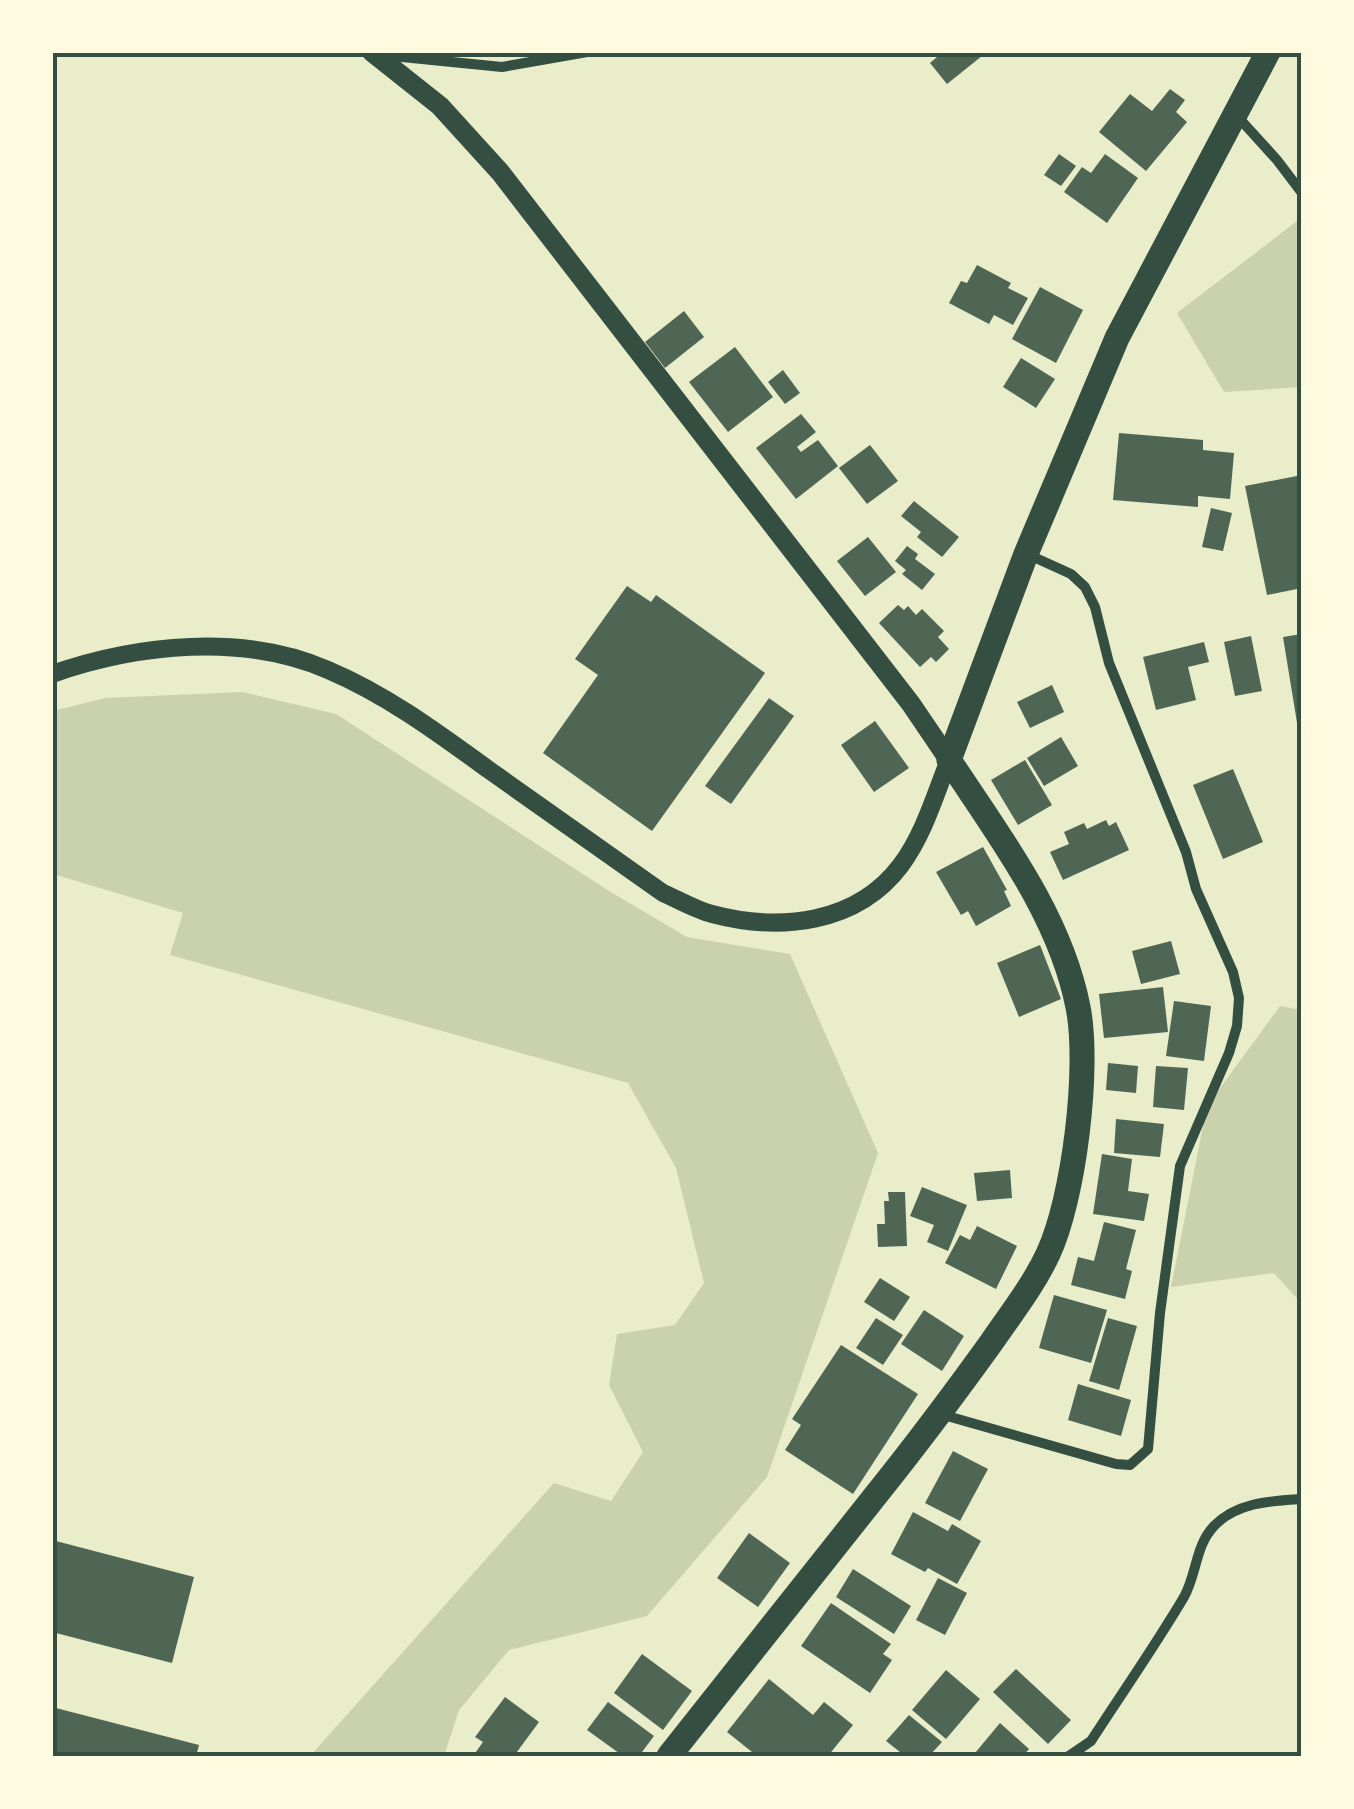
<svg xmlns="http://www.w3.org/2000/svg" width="1354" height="1809" font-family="Inter,sans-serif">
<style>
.green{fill:#cad2ad}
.building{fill:#4f6655}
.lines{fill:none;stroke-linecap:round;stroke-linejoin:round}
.minor{stroke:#344e41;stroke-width:10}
.tertiary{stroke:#344e41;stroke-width:18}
.secondary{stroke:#344e41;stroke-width:20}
.primary{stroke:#344e41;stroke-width:25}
.neatline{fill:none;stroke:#344e41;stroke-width:4}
</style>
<rect width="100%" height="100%" fill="#e9edc9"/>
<g class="green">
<path d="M1301,218V387L1224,392L1177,313Z"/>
<path d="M242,692L336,714L609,891L687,937L790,954L878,1153L767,1477L647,1616L509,1650L459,1710L444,1756H310L554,1483L611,1501L643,1452L609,1385L617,1334L675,1325L704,1283L676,1168L628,1083L170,955L183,913L53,874V711L105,698Z"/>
<path d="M1280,1006L1301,1010V1303L1274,1273L1171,1287L1207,1106Z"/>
</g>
<g class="building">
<path d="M943,52H987L947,84L930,63Z"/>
<path d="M1170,89L1185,100L1176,112L1187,122L1146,171L1099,132L1130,94L1152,111Z"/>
<path d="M1059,154L1076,166L1061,186L1044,175Z"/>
<path d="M1105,154L1138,178L1107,223L1064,192L1082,167L1091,173Z"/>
<path d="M977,265L1011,283L1008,288L1028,298L1013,325L994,315L989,324L949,303L961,281L967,283Z"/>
<path d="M1040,287L1083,310L1056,363L1012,339Z"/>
<path d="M684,311L704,337L665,368L645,342Z"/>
<path d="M735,347L773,397L728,432L689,382Z"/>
<path d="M1021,358L1055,379L1036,408L1003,387Z"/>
<path d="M783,370L800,393L785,404L768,382Z"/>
<path d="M801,414L816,432L797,447L801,452L818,440L838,466L796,499L756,448Z"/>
<path d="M1119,433L1203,440V450L1234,453L1230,499L1198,496V507L1113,500Z"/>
<path d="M870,445L898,481L867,504L839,468Z"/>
<path d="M1302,475V588L1267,595L1245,486Z"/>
<path d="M914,501L959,537L942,557L917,537L921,532L901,516Z"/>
<path d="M1211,508L1232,513L1223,551L1202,547Z"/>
<path d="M868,537L896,572L865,596L837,561Z"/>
<path d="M907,546L918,554L915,559L935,574L922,590L902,574L906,570L895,561Z"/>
<path d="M627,586L651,602L656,595L765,673L652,831L543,753L598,675L575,659Z"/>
<path d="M898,605L904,610L908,606L916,615L922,609L944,631L938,637L949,649L936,662L931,657L920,667L879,623Z"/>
<path d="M1302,634V735H1299L1283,637Z"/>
<path d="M1251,636L1262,691L1235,696L1224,642Z"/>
<path d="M1204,642L1209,662L1188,667L1196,700L1156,710L1143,657Z"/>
<path d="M1052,685L1064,712L1030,728L1017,702Z"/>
<path d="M769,698L794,716L731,804L705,786Z"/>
<path d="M875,721L909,768L874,792L841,745Z"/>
<path d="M1061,737L1078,766L1044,786L1027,758Z"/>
<path d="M1025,760L1052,805L1018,825L991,780Z"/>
<path d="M1233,769L1263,842L1223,859L1193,785Z"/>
<path d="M1106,820L1109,826L1116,822L1129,850L1063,880L1050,852L1069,844L1064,832L1084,823L1087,829Z"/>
<path d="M983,847L1007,890L1004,891L1011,906L976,926L968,911L961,915L936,872Z"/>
<path d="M1171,941L1180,974L1141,984L1132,951Z"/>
<path d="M1040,945L1061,999L1019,1017L997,963Z"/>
<path d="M1163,987L1168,1032L1104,1038L1099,994Z"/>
<path d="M1174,1001L1211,1006L1204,1061L1166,1056Z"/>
<path d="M1108,1063L1138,1066L1136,1093L1106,1090Z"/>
<path d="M1156,1066L1188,1068L1184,1110L1153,1107Z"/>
<path d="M1116,1119L1164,1124L1160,1157L1114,1153Z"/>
<path d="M1102,1154L1132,1159L1128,1191L1149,1194L1144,1221L1093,1214Z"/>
<path d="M1010,1170L1012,1198L977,1201L974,1173Z"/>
<path d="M922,1187L967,1205L948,1251L927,1242L934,1225L910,1216Z"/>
<path d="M888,1192H905L907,1246L878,1247L877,1224H885L884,1201H889Z"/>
<path d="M1104,1222L1136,1230L1126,1269L1132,1271L1125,1299L1071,1285L1078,1257L1094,1261Z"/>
<path d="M977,1226L1017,1246L996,1289L945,1263L960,1235L970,1240Z"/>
<path d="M880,1278L910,1297L894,1321L864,1302Z"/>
<path d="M1054,1295L1107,1310L1091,1363L1039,1348Z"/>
<path d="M924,1310L964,1336L942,1371L901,1344Z"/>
<path d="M876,1318L903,1335L883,1365L856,1348Z"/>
<path d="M1108,1318L1137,1326L1119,1390L1089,1381Z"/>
<path d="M841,1345L918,1394L853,1494L785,1450L801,1425L792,1419Z"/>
<path d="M1078,1384L1131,1400L1121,1436L1068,1420Z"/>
<path d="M953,1451L988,1469L960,1521L925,1503Z"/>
<path d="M913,1512L948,1531L952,1524L981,1541L957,1584L928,1568L925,1572L891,1554Z"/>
<path d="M749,1533L790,1563L758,1607L717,1578Z"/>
<path d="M52,1540L194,1577L172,1663L52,1632Z"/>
<path d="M853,1569L911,1606L894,1634L836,1597Z"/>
<path d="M938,1578L967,1593L945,1635L916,1620Z"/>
<path d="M831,1603L891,1644L883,1654L892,1660L870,1693L801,1646Z"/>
<path d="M642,1654L692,1691L663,1730L614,1693Z"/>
<path d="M1016,1669L1071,1720L1048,1744L993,1692Z"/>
<path d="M946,1670L980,1699L946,1739L912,1710Z"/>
<path d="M769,1679L813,1715L824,1702L853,1725L828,1756H757L727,1732Z"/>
<path d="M505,1697L539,1722L514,1756H473L483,1742L475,1737Z"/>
<path d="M608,1702L654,1736L639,1756H623L587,1730Z"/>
<path d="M52,1707L199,1745L196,1756H52Z"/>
<path d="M909,1715L942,1742L929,1756H905L886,1741Z"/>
<path d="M1000,1723L1029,1749L1023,1756H979L975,1753Z"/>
</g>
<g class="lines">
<g class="minor">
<path d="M382,55L502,67L587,52"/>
<path d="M1238,117L1277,160L1302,193"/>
<path d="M940,1414L1116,1464L1130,1465L1148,1449L1160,1313L1180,1166L1229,1053L1237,1026L1239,998L1233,972L1196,889L1186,852L1109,663L1095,607L1085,587L1071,574L1027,554"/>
<path d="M1069,1756L1091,1741C1122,1693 1155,1646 1184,1597C1197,1574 1195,1546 1214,1526C1237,1502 1271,1501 1302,1499"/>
</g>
<path class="tertiary" d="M52,674C138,644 243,633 328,670C387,695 438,733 489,770C547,811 605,852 663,893C679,900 696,910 712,914C780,932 857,924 901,865C924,834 935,795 949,760"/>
<path class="secondary" d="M372,52L440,106L500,172L911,704L949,760"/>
<path class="primary" d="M669,1756C745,1661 820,1566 895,1471C928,1429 960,1386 991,1343C1011,1314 1033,1286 1048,1254C1074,1199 1090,1067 1078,1007C1060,915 999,836 949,760L1026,554L1117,338L1268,52"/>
</g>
<rect width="1354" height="1809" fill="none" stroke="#fefae0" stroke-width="110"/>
<rect x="55" y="55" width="1244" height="1699" class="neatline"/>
</svg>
